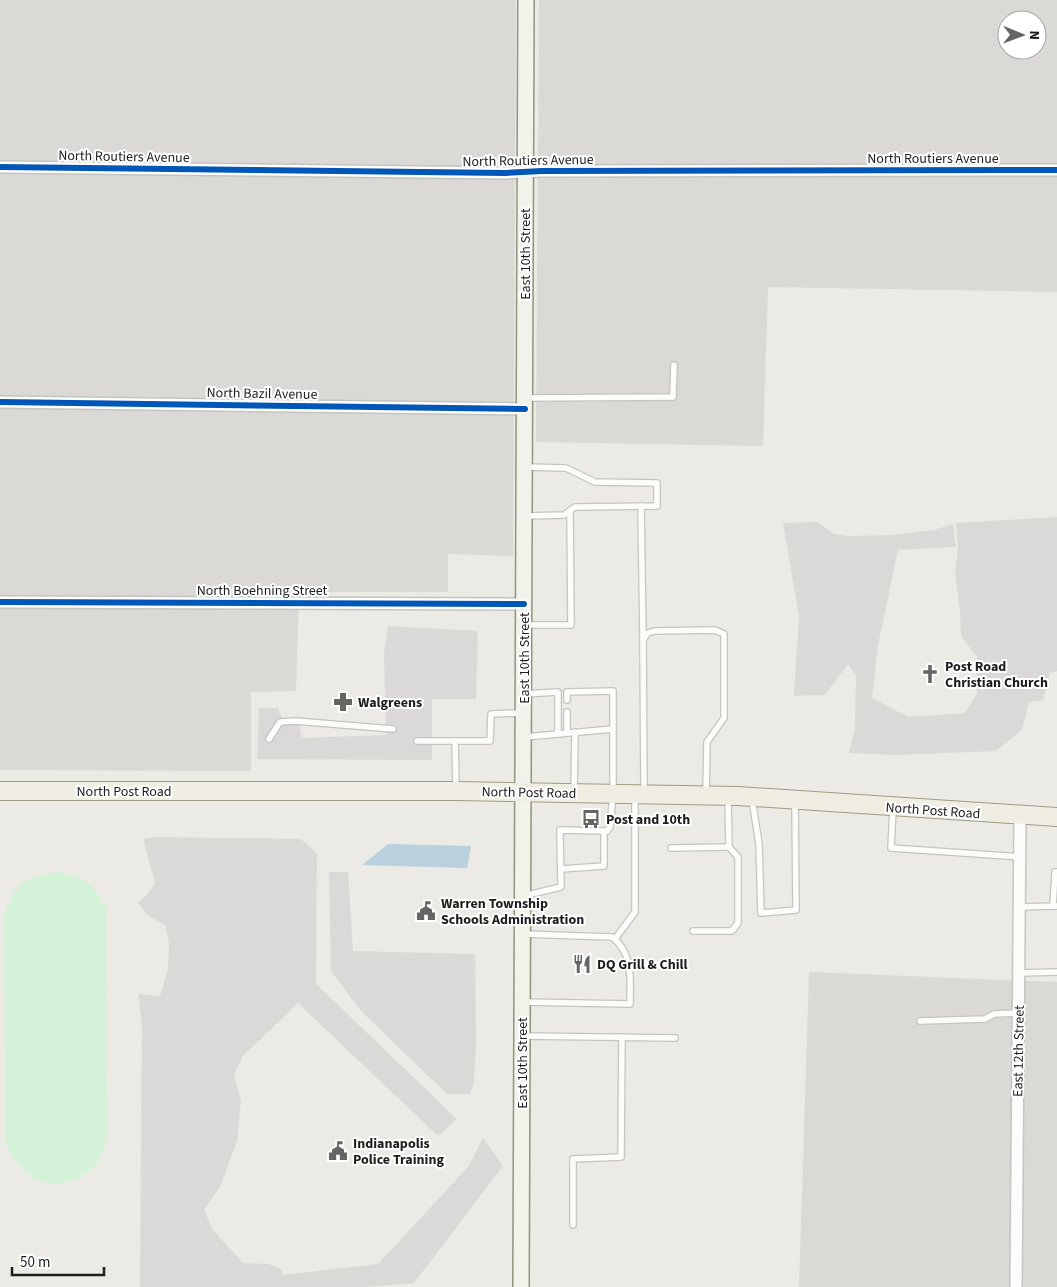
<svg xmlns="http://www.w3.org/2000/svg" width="1057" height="1287" font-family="'Source Sans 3',sans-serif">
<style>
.residential{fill:#dad9d6;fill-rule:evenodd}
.park{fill:#d3f2d8}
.parking{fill:#dad9d7}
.water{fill:#b9d0df}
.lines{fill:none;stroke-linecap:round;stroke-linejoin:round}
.lane-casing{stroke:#c4c4c1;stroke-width:8}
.street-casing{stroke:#c4c4c1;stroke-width:14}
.secondary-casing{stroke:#8f957e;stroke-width:18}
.primary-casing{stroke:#a19b82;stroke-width:20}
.lane{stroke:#fcfcfb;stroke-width:5.5}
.street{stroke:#fcfcfb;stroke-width:11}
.secondary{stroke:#f1f2e9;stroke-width:15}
.primary{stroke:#f0ede3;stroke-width:18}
.cycleway-casing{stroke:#fff;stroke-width:9}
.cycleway{stroke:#0057b8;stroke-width:6}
.labels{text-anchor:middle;stroke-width:4;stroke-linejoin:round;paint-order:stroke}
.street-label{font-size:14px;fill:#1d1d1d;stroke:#fff}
.poi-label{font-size:14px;font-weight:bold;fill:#1d1d1d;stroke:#fff;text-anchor:start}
</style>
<rect width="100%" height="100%" fill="#ebeae5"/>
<g class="residential">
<path d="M0,0H516L513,556L448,554V592H299L296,691L251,692V771L0,770Z"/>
<path d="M539,0H1057V292L768,287L763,446L536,442ZM1007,20H1037V50H1007Z"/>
<path d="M809,972L1057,982V1287H799Z"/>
</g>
<path class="park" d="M60,872C83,877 96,886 106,908C107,961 105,1015 106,1068C106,1091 111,1126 104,1148C94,1179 54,1195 27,1173C17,1165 11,1155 6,1143L4,917C14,884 26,875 60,872Z"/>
<g class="parking">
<path d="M1057,517V671L1050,673L1043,700L1029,702L1022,730L996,751L896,755L849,753L855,728L856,675L848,664L825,695L794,696L799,616L783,523L818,522L834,534L849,536L891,535L934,530L953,524L956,547L898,550L878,645L872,698L908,717L965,713L977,693V657L961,636L960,611L955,573L958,548L956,523Z"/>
<path d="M388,626L478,631L476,699H432V760L257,759L259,708H278L283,720L299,723L302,738L386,735L384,653Z"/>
<path d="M155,837L301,839L317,854L316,984L457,1119L438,1136L298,1003L243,1056L234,1075L241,1101L237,1141L220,1187L204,1209L212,1229L243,1263L269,1264L282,1270L283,1275L378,1264L468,1167L483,1138L503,1166L414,1283L365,1287H140L142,1024L138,994L160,996L168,969L169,941L165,925L147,915L138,902L146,896L155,883L143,839Z"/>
<path d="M329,872H348L353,951L475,954L476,1044L474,1082L470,1094H447L361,1011L331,971Z"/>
</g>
<path class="water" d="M388,844L471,846L467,868L362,865Z"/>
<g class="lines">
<g class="lane-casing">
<g id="lane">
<path d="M526,398L673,397L674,365"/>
<path d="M525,467L566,468L595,482L657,483V506L575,507L564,515L526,516"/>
<path d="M641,506L643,639"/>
<path d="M524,625H571L570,511"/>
<path d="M524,694L558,692V734"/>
<path d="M567,712V732"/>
<path d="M525,737L613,729"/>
<path d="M269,739L280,722L295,721L393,729"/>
<path d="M417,741H490L491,714L521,713"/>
<path d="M455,741L456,789"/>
<path d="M574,792L575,732"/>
<path d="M644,792L643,640L648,633L654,631L715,630L724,634V718L707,742L706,793"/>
<path d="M752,799L759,844L761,913L796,910L795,801"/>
<path d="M893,809L891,848L1020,857"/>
<path d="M671,848L729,847"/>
<path d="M561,869L604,866V831"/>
<path d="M523,896L561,887L560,830L607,831L610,827L613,794V691L567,692V700"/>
<path d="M1053,906L1055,872H1057"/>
<path d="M1019,907L1057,906"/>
<path d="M693,931H732L738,923V857L729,847L728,798"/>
<path d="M615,939L635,912V795"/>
<path d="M1019,973L1057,972"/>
<path d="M522,1002L630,1004C630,980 634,954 612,937L523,934"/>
<path d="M920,1021L985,1019L994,1014L1018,1013"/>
<path d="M522,1036L675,1038"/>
<path d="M573,1225V1159L621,1157L622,1037"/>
</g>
</g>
<g class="street-casing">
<g id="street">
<path d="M0,167L505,173L542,171L1057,170"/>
<path d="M0,402L525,409"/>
<path d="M0,602L524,604"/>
<path d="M1016,1287L1020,815"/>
</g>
</g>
<g class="secondary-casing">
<path id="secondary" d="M521,1287L526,0"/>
</g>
<g class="primary-casing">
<path id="primary" d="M0,791H456L738,796L1057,817"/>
</g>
<use href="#lane" class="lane"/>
<use href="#street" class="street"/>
<use href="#secondary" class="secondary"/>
<use href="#primary" class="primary"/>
<g class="cycleway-casing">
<g id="cycleway">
<path d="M0,167L505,173L542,171L1057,170"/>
<path d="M0,402L525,409"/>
<path d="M0,602L524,604"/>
</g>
</g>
<use href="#cycleway" class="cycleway"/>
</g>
<defs>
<g id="church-bare" transform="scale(1.5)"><path d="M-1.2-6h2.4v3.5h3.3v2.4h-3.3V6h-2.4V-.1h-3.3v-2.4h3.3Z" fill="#656563" stroke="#fff" stroke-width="2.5" paint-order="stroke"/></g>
<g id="pharmacy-bare" transform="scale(1.5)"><path d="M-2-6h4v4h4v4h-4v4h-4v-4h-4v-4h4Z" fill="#656563" stroke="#fff" stroke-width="2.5" paint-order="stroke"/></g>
<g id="bus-bare" transform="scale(1.5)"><path d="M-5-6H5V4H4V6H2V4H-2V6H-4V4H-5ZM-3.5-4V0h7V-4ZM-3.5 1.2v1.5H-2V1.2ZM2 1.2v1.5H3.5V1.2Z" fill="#656563" stroke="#fff" stroke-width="2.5" paint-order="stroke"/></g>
<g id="civic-bare" transform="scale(1.5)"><path d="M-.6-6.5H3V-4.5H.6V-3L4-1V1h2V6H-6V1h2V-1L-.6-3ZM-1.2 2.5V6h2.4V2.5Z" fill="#656563" stroke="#fff" stroke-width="2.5" paint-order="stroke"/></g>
<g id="restaurant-bare" transform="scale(1.5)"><path d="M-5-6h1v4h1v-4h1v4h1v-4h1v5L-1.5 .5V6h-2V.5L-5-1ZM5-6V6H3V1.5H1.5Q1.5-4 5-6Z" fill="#656563" stroke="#fff" stroke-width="2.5" paint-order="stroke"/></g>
</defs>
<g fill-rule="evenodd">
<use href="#church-bare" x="930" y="674"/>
<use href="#pharmacy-bare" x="343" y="702"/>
<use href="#bus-bare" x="591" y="819"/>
<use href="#civic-bare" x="426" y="911"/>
<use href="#restaurant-bare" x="582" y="964"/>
<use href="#civic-bare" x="338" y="1151"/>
</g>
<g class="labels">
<g class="street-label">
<text transform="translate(124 156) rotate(1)" y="5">North Routiers Avenue</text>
<text x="933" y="163">North Routiers Avenue</text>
<text transform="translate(528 160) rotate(-1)" y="5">North Routiers Avenue</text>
<text transform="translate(525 254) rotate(-90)" y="5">East 10th Street</text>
<text transform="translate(262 393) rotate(1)" y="5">North Bazil Avenue</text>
<text x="262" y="595">North Boehning Street</text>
<text transform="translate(524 658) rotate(-90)" y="5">East 10th Street</text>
<text x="124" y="796">North Post Road</text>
<text transform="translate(529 792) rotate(1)" y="5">North Post Road</text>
<text transform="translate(933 810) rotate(4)" y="5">North Post Road</text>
<text transform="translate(1018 1051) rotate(-89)" y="5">East 12th Street</text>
<text transform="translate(522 1063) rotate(-90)" y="5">East 10th Street</text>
</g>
<g class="poi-label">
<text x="945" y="671">Post Road<tspan x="945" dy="16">Christian Church</tspan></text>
<text x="358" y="707">Walgreens</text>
<text x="606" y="824">Post and 10th</text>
<text x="441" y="908">Warren Township<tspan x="441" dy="16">Schools Administration</tspan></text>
<text x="597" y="969">DQ Grill &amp; Chill</text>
<text x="353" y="1148">Indianapolis<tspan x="353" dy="16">Police Training</tspan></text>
</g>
</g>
<g transform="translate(1022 35) rotate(91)"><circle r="24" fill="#ffffff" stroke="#a5a5a5"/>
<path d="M0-4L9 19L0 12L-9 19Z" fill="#656563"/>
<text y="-8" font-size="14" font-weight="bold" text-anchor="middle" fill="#1d1d1d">N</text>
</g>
<path d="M12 1267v8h92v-8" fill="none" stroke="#1d1d1d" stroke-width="2.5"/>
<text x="20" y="1267" font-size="15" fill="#1d1d1d" stroke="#ffffff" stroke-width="4" paint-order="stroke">50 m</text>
</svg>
